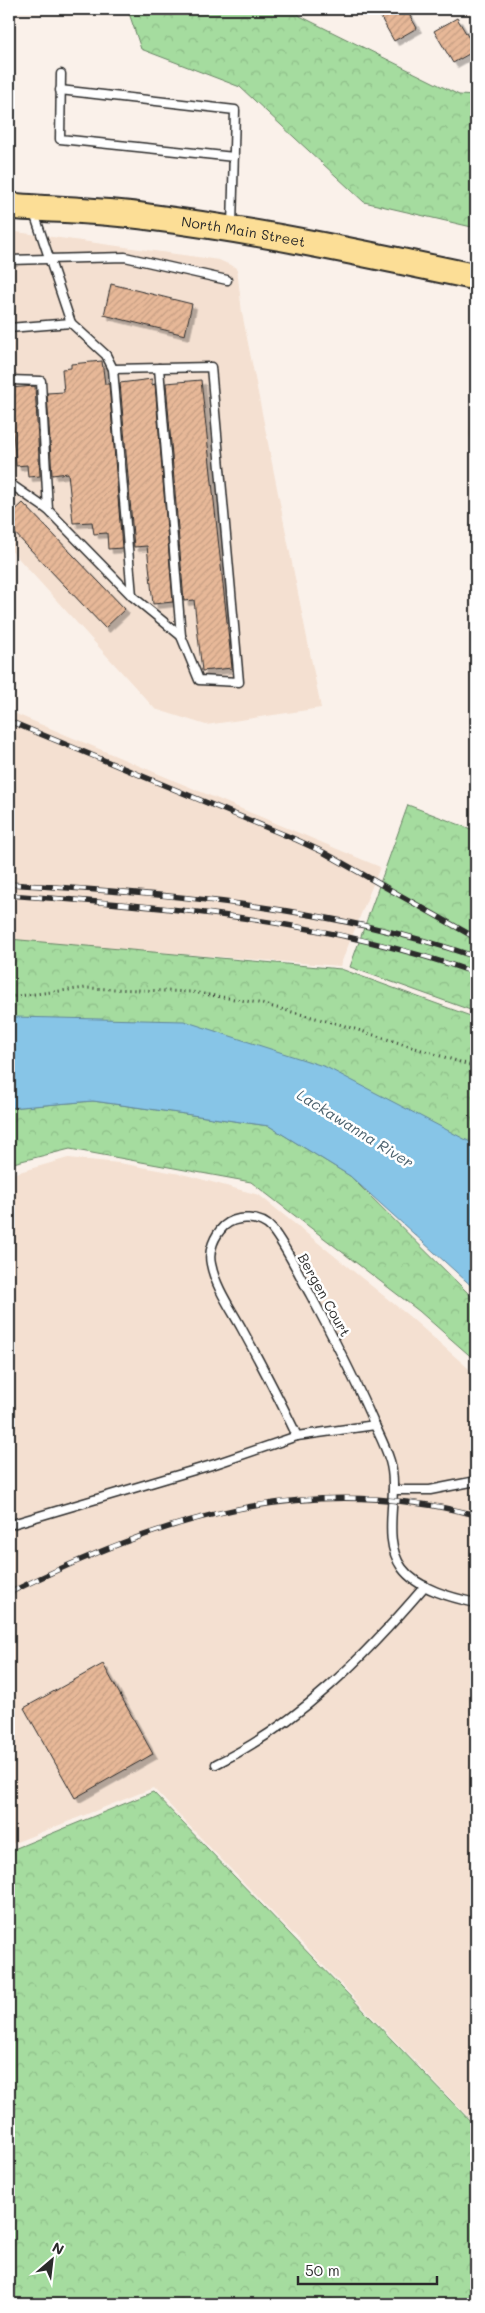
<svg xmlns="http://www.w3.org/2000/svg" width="485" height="2313" font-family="Mali,sans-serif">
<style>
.built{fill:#f4e0d1}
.forest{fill:url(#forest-crowns);stroke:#688465}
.water{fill:#87c5e7;stroke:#62879c}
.building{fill:url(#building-hatch);stroke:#2b2b2b;filter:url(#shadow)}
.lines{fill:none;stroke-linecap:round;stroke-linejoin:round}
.service-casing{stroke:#2b2b2b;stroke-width:11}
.primary-casing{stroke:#2b2b2b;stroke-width:29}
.path{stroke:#2b2b2b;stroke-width:3;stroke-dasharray:1 4;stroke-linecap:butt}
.service{stroke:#fff;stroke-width:8}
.primary{stroke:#fcde96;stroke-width:25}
.rail-casing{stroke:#2b2b2b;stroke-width:5.5}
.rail{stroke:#fff;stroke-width:4;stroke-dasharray:11;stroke-linecap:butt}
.labels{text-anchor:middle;stroke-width:5;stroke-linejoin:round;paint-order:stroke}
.street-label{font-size:14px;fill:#2b2b2b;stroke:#fff}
.water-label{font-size:15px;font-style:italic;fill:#4b616d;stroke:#fff}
</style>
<defs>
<pattern id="forest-crowns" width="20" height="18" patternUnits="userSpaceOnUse" patternTransform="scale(1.25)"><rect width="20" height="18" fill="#a5dc9f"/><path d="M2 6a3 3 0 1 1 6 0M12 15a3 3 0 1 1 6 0" fill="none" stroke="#8ebd89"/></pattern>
<pattern id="building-hatch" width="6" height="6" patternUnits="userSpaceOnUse" patternTransform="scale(1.25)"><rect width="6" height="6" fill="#e7b898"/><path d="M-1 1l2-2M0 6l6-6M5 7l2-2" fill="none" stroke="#c69e83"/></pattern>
<filter id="shadow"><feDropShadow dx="4.5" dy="4.5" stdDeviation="0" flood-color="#0004"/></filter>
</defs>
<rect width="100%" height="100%" fill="#faf1ea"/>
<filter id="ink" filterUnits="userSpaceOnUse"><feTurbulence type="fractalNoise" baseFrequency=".02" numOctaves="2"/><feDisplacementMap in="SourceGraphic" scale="10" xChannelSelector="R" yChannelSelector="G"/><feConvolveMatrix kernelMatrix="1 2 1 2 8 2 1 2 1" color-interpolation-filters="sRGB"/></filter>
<g filter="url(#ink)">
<g class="built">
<path d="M9,231L219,260L237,268L242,313L321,708L206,725L155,709L9,548Z"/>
<path d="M476,367V453L469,435Z"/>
<path d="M9,711L380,867L340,966L9,941Z"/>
<path d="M68,1158L119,1163L186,1175L259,1195L410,1317L476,1375V2125L153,1788L9,1845V1175Z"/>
</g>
<g class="forest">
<path d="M123,9H295L300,16L459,95L476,96V228L364,202L240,87L141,49L130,16Z"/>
<path d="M408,805L476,831V1012L350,967Z"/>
<path d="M9,939L341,969L476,1018V1173L422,1135L9,1069Z"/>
<path d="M93,1101L269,1126L350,1176L476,1301V1361L419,1311L251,1182L70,1149L9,1164V1108Z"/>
<path d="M153,1792L476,2127V2304H9V1851Z"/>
</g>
<path class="water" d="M15,1017L184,1021L326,1067L472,1143L476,1147V1290L350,1176L269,1126L93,1101L9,1108V1019Z"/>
<g class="building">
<path d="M376,9H406L417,28L394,41Z"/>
<path d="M457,18L476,50L453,63L434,31Z"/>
<path d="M111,284L192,304L185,335L104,315Z"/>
<path d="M102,361L105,384H109L122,548L108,549L107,533L94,534L92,522L73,523L68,473L52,475L47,393L64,392L62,369L71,368V364Z"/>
<path d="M152,379V385L155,384L173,602L153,604L147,546L134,547L120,383Z"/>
<path d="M201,380L232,668L202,671L194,600L184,601L166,383Z"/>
<path d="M35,386L40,476L28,477L27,465L16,466L9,388Z"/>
<path d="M23,503L125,609L105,628L9,527V516Z"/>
<path d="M103,1664L153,1754L75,1798L24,1708Z"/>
</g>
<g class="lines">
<g class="service-casing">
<g id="service">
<path d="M61,74L60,139L234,157"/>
<path d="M60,90L235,110L232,227"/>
<path d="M9,260L125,257L227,280"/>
<path d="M71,323L106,355L113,369L132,596"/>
<path d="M9,328L71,323L34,213"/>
<path d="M113,369L211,367L239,682L199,680L181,636"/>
<path d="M9,380L41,381L48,510L132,596L181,636L159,368"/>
<path d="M9,483L48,510"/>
<path d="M297,1436C280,1400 261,1364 242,1329C231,1309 215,1286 211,1264C208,1251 214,1236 224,1226C236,1215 261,1216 272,1229C287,1248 298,1273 310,1294C331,1333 351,1372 369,1412C376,1429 385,1444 390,1461C400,1495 380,1537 402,1568C417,1589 453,1598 476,1603"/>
<path d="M393,1490H430L476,1481"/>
<path d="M9,1525L215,1464L297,1436L375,1425"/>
<path d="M216,1764C299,1724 366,1655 425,1586"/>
</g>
</g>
<g class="primary-casing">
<g id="primary">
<path id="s1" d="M9,206C55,210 102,210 149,217C259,231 367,254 476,277"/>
</g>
</g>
<path class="path" d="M9,997L86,988L192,992L258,1003L342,1025L476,1067"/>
<use href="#service" class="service"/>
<use href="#primary" class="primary"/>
<g class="rail-casing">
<g id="rail">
<path d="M9,721L297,840L323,852L476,938"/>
<path d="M9,884C167,894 325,905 476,957"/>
<path d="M9,895C169,907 323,919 476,973"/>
<path d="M9,1593C161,1518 306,1471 476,1515"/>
</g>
</g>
<use href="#rail" class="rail"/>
</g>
</g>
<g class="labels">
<g class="street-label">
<text dy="5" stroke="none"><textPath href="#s1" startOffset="236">North Main Street</textPath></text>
<text transform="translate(324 1295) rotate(61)" y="5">Bergen Court</text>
</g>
<g class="water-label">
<text transform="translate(355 1129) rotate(32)" y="5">Lackawanna River</text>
</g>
</g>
<rect width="485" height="2313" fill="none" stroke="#fff" stroke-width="30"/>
<rect x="15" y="15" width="455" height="2283" fill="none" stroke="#2b2b2b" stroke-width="2" filter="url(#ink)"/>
<g transform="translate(52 2260) rotate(28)" stroke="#ffffff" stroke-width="4" paint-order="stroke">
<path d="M0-4L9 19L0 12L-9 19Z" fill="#2b2b2b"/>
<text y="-8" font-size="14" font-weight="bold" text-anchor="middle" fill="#2b2b2b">N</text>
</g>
<path d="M298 2276v8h139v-8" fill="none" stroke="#2b2b2b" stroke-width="2.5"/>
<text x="305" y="2276" font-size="15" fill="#2b2b2b" stroke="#ffffff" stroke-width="4" paint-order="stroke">50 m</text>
</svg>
